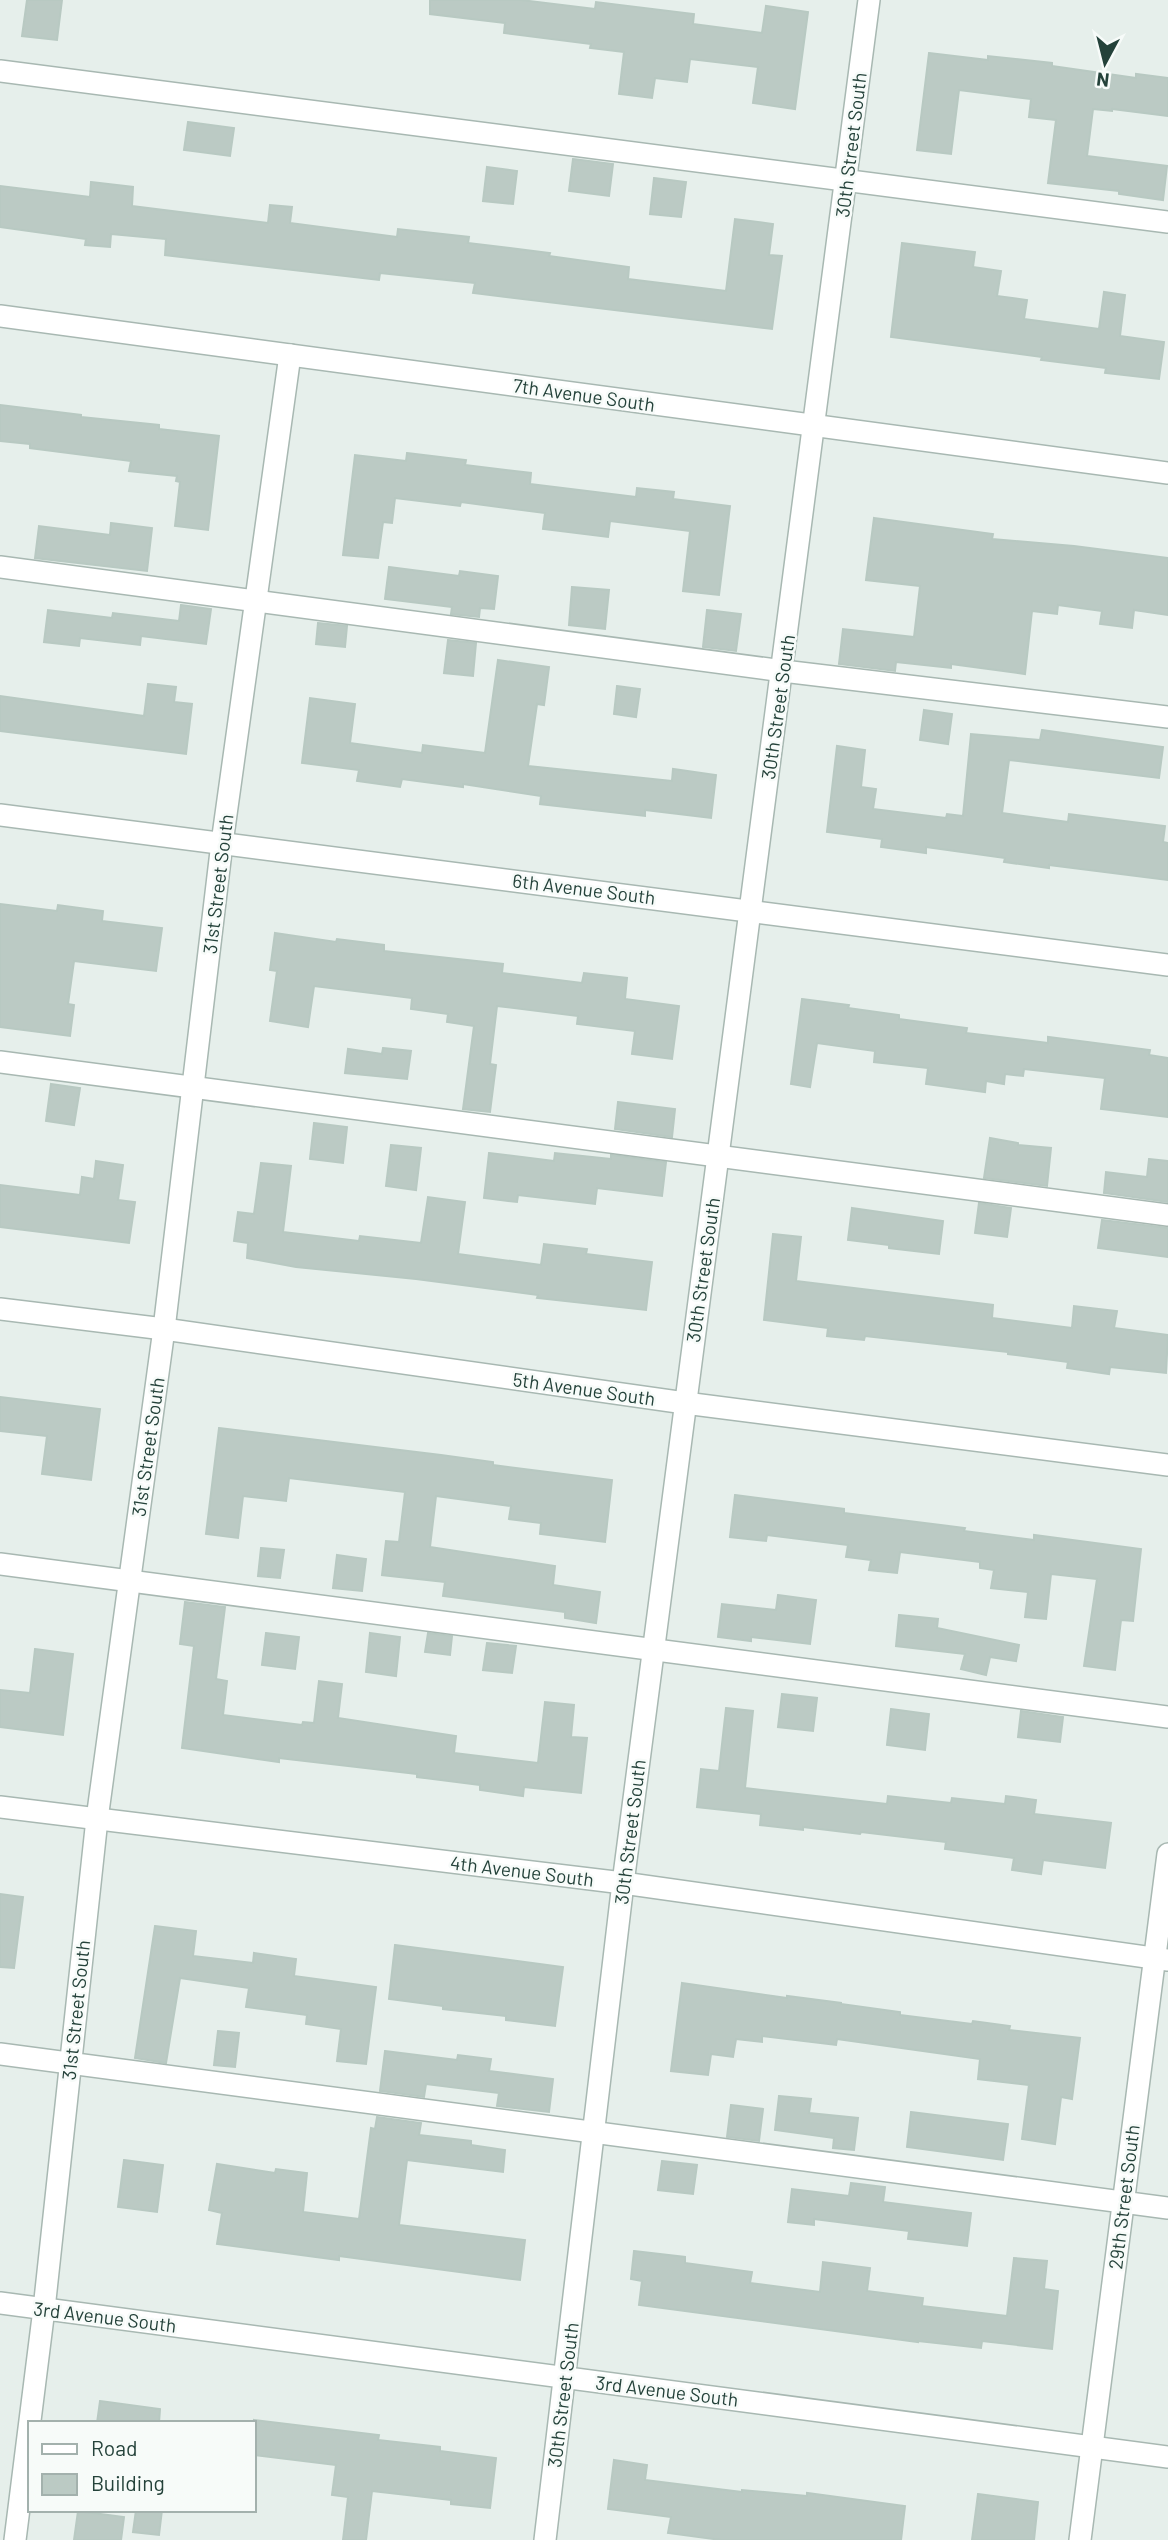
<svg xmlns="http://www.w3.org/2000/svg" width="1168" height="2540" font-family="Barlow,sans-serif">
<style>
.building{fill:#bbcac4;stroke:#b8c9c2;stroke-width:2}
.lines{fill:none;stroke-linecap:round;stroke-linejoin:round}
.minor-casing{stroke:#a8b8b2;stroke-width:24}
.minor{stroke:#fff;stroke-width:21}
.labels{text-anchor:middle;stroke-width:5;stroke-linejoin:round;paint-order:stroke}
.street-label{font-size:19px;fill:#24423a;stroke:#f7fbf9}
</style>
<rect width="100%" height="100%" fill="#e6efeb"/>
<g class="building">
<path d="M27,0H62L57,40L22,36Z"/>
<path d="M430,0H521L595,9L596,2L694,14L693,24L762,33L766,6L808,12L795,109L753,103L758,67L690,59L687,82L655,78L652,98L619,94L624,52L590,48L591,44L504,33L505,23L430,14Z"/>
<path d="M929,53L988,60V56L1052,63V66L1136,78V74L1168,78V116L1112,109V111L1093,109L1087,156L1167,166L1163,200L1119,194V191L1048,183L1056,120L1029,117L1031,99L959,90L951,154L917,150Z"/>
<path d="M188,122L234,128L230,156L184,150Z"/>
<path d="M573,159L613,164L609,196L569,191Z"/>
<path d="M487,167L517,171L513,204L483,201Z"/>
<path d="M654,178L686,182L681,217L650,214Z"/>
<path d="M91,182L133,187L132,206L268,223L270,205L292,207L290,223L397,237L398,229L469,237L468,243L550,253L549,256L629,267L628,279L726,291L735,219L773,224L769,255L782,256L772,329L473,293L475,283L380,273L379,280L165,255L166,239L111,234L110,247L85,245L86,239L0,227V186L90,197Z"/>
<path d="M902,243L975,252L973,267L1001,271L997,296L1027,300L1024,319L1099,329L1104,292L1125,295L1120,336L1164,342L1159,379L1105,373L1106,368L1041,360L1042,357L891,337Z"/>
<path d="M0,405L81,415V417L159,425V429L219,436L208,530L175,526L180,482L176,481L177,476L129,471L131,461L30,448V444L0,441Z"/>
<path d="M407,453L466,460L465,465L531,473L530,484L636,497L637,488L674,492L673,499L730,506L719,595L683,591L690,531L610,521L608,537L543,529L545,513L461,502L460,506L395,498L392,523L383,522L378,558L343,555L355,455L406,461Z"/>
<path d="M874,518L993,534L992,539L1074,546L1168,558V615L1134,610L1132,628L1100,624L1102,611L1058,605L1057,614L1032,611L1025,674L951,664V668L896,662L895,671L839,664L843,629L914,637L920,586L866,580Z"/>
<path d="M111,523L152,528L147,571L35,558L39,526L110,535Z"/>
<path d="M389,567L459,576L460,571L498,576L494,609L480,608L479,617L451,614L452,607L385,599Z"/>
<path d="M572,587L609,590L605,629L569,625Z"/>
<path d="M181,605L211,609L206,644L141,636L140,645L80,638L79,646L44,642L48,610L112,618L113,613L179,621Z"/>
<path d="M707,610L741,614L736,651L703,647Z"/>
<path d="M318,623L347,626L345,647L316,644Z"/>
<path d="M448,640L476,643L473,676L444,673Z"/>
<path d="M498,660L549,667L544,705L537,704L528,766L672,781L673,769L716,775L711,818L645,810V816L540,804L541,796L463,784V787L402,779L400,787L357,781L359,770L302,763L310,698L355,704L350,743L422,753L423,745L485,753Z"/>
<path d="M148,684L176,687L174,702L192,704L186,754L0,731V696L144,716Z"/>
<path d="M617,686L640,689L636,717L614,714Z"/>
<path d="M924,710L952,714L948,744L920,740Z"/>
<path d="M1042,730L1163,747L1159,778L1009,760L1002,813L1068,822L1069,814L1165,826L1163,842L1168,843V880L1049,865V868L1004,862L1005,858L926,847V853L881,847L882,839L827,832L837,746L865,750L861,787L876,789L873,809L946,818L947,814L963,816L971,734L1040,740Z"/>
<path d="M0,904L57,911L58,905L103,911L102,921L162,928L156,971L74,961L68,1004L74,1005L70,1036L0,1027Z"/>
<path d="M275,933L336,942L337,939L384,945V951L503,964L502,973L582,983L584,973L627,978L625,999L679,1006L672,1059L632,1054L635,1031L577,1024L578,1016L497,1006L490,1064L496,1065L490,1112L463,1109L474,1026L447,1022L448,1014L411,1009L412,998L314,986L308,1027L270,1021L277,971L270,970Z"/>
<path d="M802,999L849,1005L848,1008L899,1015V1019L967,1028L966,1033L1048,1043V1037L1150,1050L1149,1055L1168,1058V1117L1101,1109L1105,1078L1024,1069L1023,1076L1005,1074L1004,1084L986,1081L985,1092L926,1084L928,1068L874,1062L875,1051L817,1043L810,1087L791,1084Z"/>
<path d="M383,1048L411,1051L407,1079L345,1073L348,1049L382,1054Z"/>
<path d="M51,1084L80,1088L74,1125L46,1121Z"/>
<path d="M618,1102L675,1109L672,1137L615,1129Z"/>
<path d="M314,1123L347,1127L343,1163L310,1159Z"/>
<path d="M990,1138L1018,1143V1145L1051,1148L1047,1186L984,1178Z"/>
<path d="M391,1145L421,1148L416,1190L386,1186Z"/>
<path d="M489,1153L554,1161L555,1153L611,1159V1155L666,1162L662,1196L597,1188L595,1204L518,1195L517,1202L484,1198Z"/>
<path d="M1149,1159L1168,1161V1202L1104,1193L1106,1172L1147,1177Z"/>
<path d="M96,1161L123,1165L118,1200L135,1202L129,1243L0,1227V1185L80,1195L82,1177L94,1179Z"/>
<path d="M261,1163L291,1166L283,1232L359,1241L360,1236L421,1243L428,1197L465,1202L458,1254L541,1265L544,1244L587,1249L586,1254L652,1262L646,1310L537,1298L538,1295L416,1279L296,1267L247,1258L248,1243L234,1241L238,1212L254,1214Z"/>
<path d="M979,1203L1011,1208L1007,1237L975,1233Z"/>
<path d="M852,1208L943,1221L939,1254L889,1248V1245L848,1240Z"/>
<path d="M1102,1220L1168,1228V1257L1098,1248Z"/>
<path d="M773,1234L801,1237L796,1281L993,1305L992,1318L1072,1328L1074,1306L1117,1311L1114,1328L1168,1335L1166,1373L1110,1367L1109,1374L1067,1368L1068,1362L1008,1354V1352L865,1336L864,1340L827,1336L828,1328L764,1320Z"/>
<path d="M0,1397L100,1409L91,1480L42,1474L47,1436L0,1431Z"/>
<path d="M219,1428L441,1455L493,1462V1465L612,1480L605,1542L540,1534L541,1523L509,1519L511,1506L436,1496L430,1547L555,1566L553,1585L600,1592L596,1623L565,1618V1612L443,1596L445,1582L382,1575L386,1541L399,1542L405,1492L289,1478L286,1501L243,1496L238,1538L206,1534Z"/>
<path d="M735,1495L844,1509V1513L965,1528L964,1531L1034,1540V1535L1141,1549L1133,1621L1121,1620L1115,1670L1084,1666L1097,1579L1051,1574L1046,1619L1025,1617L1028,1592L991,1588L994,1570L980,1568V1562L900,1552L897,1573L869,1570L871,1560L846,1557L848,1545L767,1535L766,1541L730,1537Z"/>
<path d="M261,1548L284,1550L280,1578L258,1576Z"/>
<path d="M337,1555L366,1559L362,1591L333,1588Z"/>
<path d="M778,1595L816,1600L810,1644L751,1637V1641L718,1637L722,1604L776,1610Z"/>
<path d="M185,1602L225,1607L216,1679L227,1681L223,1715L302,1725L303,1722L314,1723L319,1681L342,1684L338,1718L456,1736L454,1753L538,1763L545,1702L574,1705L571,1737L587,1738L581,1793L524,1787L523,1796L480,1790V1785L417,1777V1774L279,1758V1762L182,1748L194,1646L180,1644Z"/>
<path d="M899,1615L938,1619L937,1628L1019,1645L1016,1661L990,1657L986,1675L961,1669L965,1654L896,1646Z"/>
<path d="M266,1633L299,1637L295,1669L262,1665Z"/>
<path d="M370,1633L400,1637L396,1676L366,1672Z"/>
<path d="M428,1633L452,1636L450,1655L425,1652Z"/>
<path d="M487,1643L516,1646L512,1673L483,1670Z"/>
<path d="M35,1649L73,1654L63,1735L0,1727V1690L30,1693Z"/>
<path d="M782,1694L817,1698L813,1731L778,1727Z"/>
<path d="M726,1708L753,1711L745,1788L887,1804L888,1796L951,1803L952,1798L1005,1804L1006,1796L1036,1800L1034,1814L1111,1823L1105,1868L1043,1860L1041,1874L1012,1870L1014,1858L945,1849L946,1842L861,1832L860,1834L803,1827V1830L760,1825L761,1814L697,1807L701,1769L719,1771Z"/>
<path d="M891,1709L929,1714L925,1750L887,1745Z"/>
<path d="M1021,1711L1063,1717L1060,1742L1018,1737Z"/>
<path d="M0,1894L23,1897L14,1968L0,1967Z"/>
<path d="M155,1926L196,1931L193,1956L253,1963L254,1953L296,1959L294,1976L376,1987L366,2064L337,2061L341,2029L306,2024L307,2015L246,2007L249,1988L180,1978L166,2063L135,2058Z"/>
<path d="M395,1945L563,1967L555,2026L506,2020V2016L443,2009V2006L389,1999Z"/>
<path d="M682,1983L787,1998V1996L841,2003V2004L900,2012V2015L972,2024L973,2021L1010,2026L1009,2030L1080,2038L1072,2099L1061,2097L1055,2144L1022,2139L1029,2085L978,2079L980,2059L837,2039L836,2045L762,2036V2042L736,2039L733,2057L711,2054L708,2075L671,2071Z"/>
<path d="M218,2031L239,2033L235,2067L214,2065Z"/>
<path d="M385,2051L457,2060L458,2055L491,2059L489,2071L553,2079L549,2112L497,2106L499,2093L426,2084L424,2097L380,2091Z"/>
<path d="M779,2096L811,2099L809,2113L858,2118L854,2150L833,2148L834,2138L775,2130Z"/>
<path d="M731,2105L763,2109L759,2141L727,2137Z"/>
<path d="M911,2112L1008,2124L1003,2160L907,2147Z"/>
<path d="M377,2117L421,2123L419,2135L471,2141V2145L505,2150L503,2172L407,2160L399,2225L525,2240L520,2280L339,2256V2260L217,2244L222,2213L209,2210L217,2164L275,2173L276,2169L307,2173L303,2212L359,2219L371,2128L375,2129Z"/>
<path d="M124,2160L163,2165L157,2212L118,2207Z"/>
<path d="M662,2161L697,2165L693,2194L658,2190Z"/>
<path d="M851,2183L885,2187L883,2202L971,2213L967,2246L908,2239L909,2231L814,2219V2225L788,2222L792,2189L849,2196Z"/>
<path d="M634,2251L685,2257V2263L752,2272L750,2283L820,2292L823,2262L870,2268L867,2291L923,2298L922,2306L1007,2316L1014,2258L1047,2261L1044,2289L1058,2291L1052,2349L982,2341L981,2348L918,2341V2342L639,2305L642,2281L631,2279Z"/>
<path d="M100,2401L160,2409L159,2423H97Z"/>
<path d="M254,2420L379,2435L378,2440L440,2447V2451L496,2458L490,2508L451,2504V2500L372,2491L366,2540H343L348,2497L332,2495L336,2465L254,2455Z"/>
<path d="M614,2460L647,2465L645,2480L742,2492V2490L807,2496V2493L905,2506L901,2540H721L668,2533L671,2517L608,2509Z"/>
<path d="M978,2494L1038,2502L1034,2540H972Z"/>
<path d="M136,2510H162L159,2535L133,2532Z"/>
<path d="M78,2511L124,2517L121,2540H74Z"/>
</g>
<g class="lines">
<g class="minor-casing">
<g id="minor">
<path d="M0,71L1168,222"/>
<path d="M0,316L1168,473"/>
<path d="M0,567L783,671L1168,717"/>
<path d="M0,815L1168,965"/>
<path d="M0,1062L1168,1215"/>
<path d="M0,1309L164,1329L685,1403L1168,1465"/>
<path d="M0,1564L1168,1717"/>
<path d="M0,1807L623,1883L1168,1960"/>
<path d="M0,2054L1168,2208"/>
<path d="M0,2303L1168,2457"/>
<path d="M15,2540L44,2309L97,1819L164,1329L222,843L290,355"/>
<path d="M545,2540L623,1883L869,0"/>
<path d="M1080,2540L1168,1854"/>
</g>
</g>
<use href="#minor" class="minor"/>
</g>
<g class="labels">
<g class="street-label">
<text transform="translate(851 145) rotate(-83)" y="7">30th Street South</text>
<text transform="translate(584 395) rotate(8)" y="7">7th Avenue South</text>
<text transform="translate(778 707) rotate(-82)" y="7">30th Street South</text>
<text transform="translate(218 884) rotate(-83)" y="7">31st Street South</text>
<text transform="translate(584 889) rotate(7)" y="7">6th Avenue South</text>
<text transform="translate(703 1270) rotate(-82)" y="7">30th Street South</text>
<text transform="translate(584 1389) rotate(8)" y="7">5th Avenue South</text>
<text transform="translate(148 1447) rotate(-82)" y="7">31st Street South</text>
<text transform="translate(630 1832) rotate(-83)" y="7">30th Street South</text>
<text transform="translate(522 1871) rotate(7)" y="7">4th Avenue South</text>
<text transform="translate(76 2010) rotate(-84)" y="7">31st Street South</text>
<text transform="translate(1124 2197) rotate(-83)" y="7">29th Street South</text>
<text transform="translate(105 2317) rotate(7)" y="7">3rd Avenue South</text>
<text transform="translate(667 2391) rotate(7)" y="7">3rd Avenue South</text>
<text transform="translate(563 2395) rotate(-83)" y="7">30th Street South</text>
</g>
</g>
<rect x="28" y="2421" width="228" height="91" fill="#f7fbf9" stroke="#a3b1ad" stroke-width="2"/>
<rect x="42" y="2444" width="35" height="10" fill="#ffffff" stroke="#a3b1ad" stroke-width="2"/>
<text x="91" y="2456" font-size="21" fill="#24423a">Road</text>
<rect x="42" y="2474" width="35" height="21" fill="#bbcac4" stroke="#a3b1ad" stroke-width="2"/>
<text x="91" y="2491" font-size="21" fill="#24423a">Building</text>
<g transform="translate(1105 63) rotate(187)" stroke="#f7fbf9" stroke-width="5" paint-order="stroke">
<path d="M0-5L12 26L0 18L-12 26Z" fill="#24423a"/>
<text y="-10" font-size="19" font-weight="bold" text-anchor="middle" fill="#24423a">N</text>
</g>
</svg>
